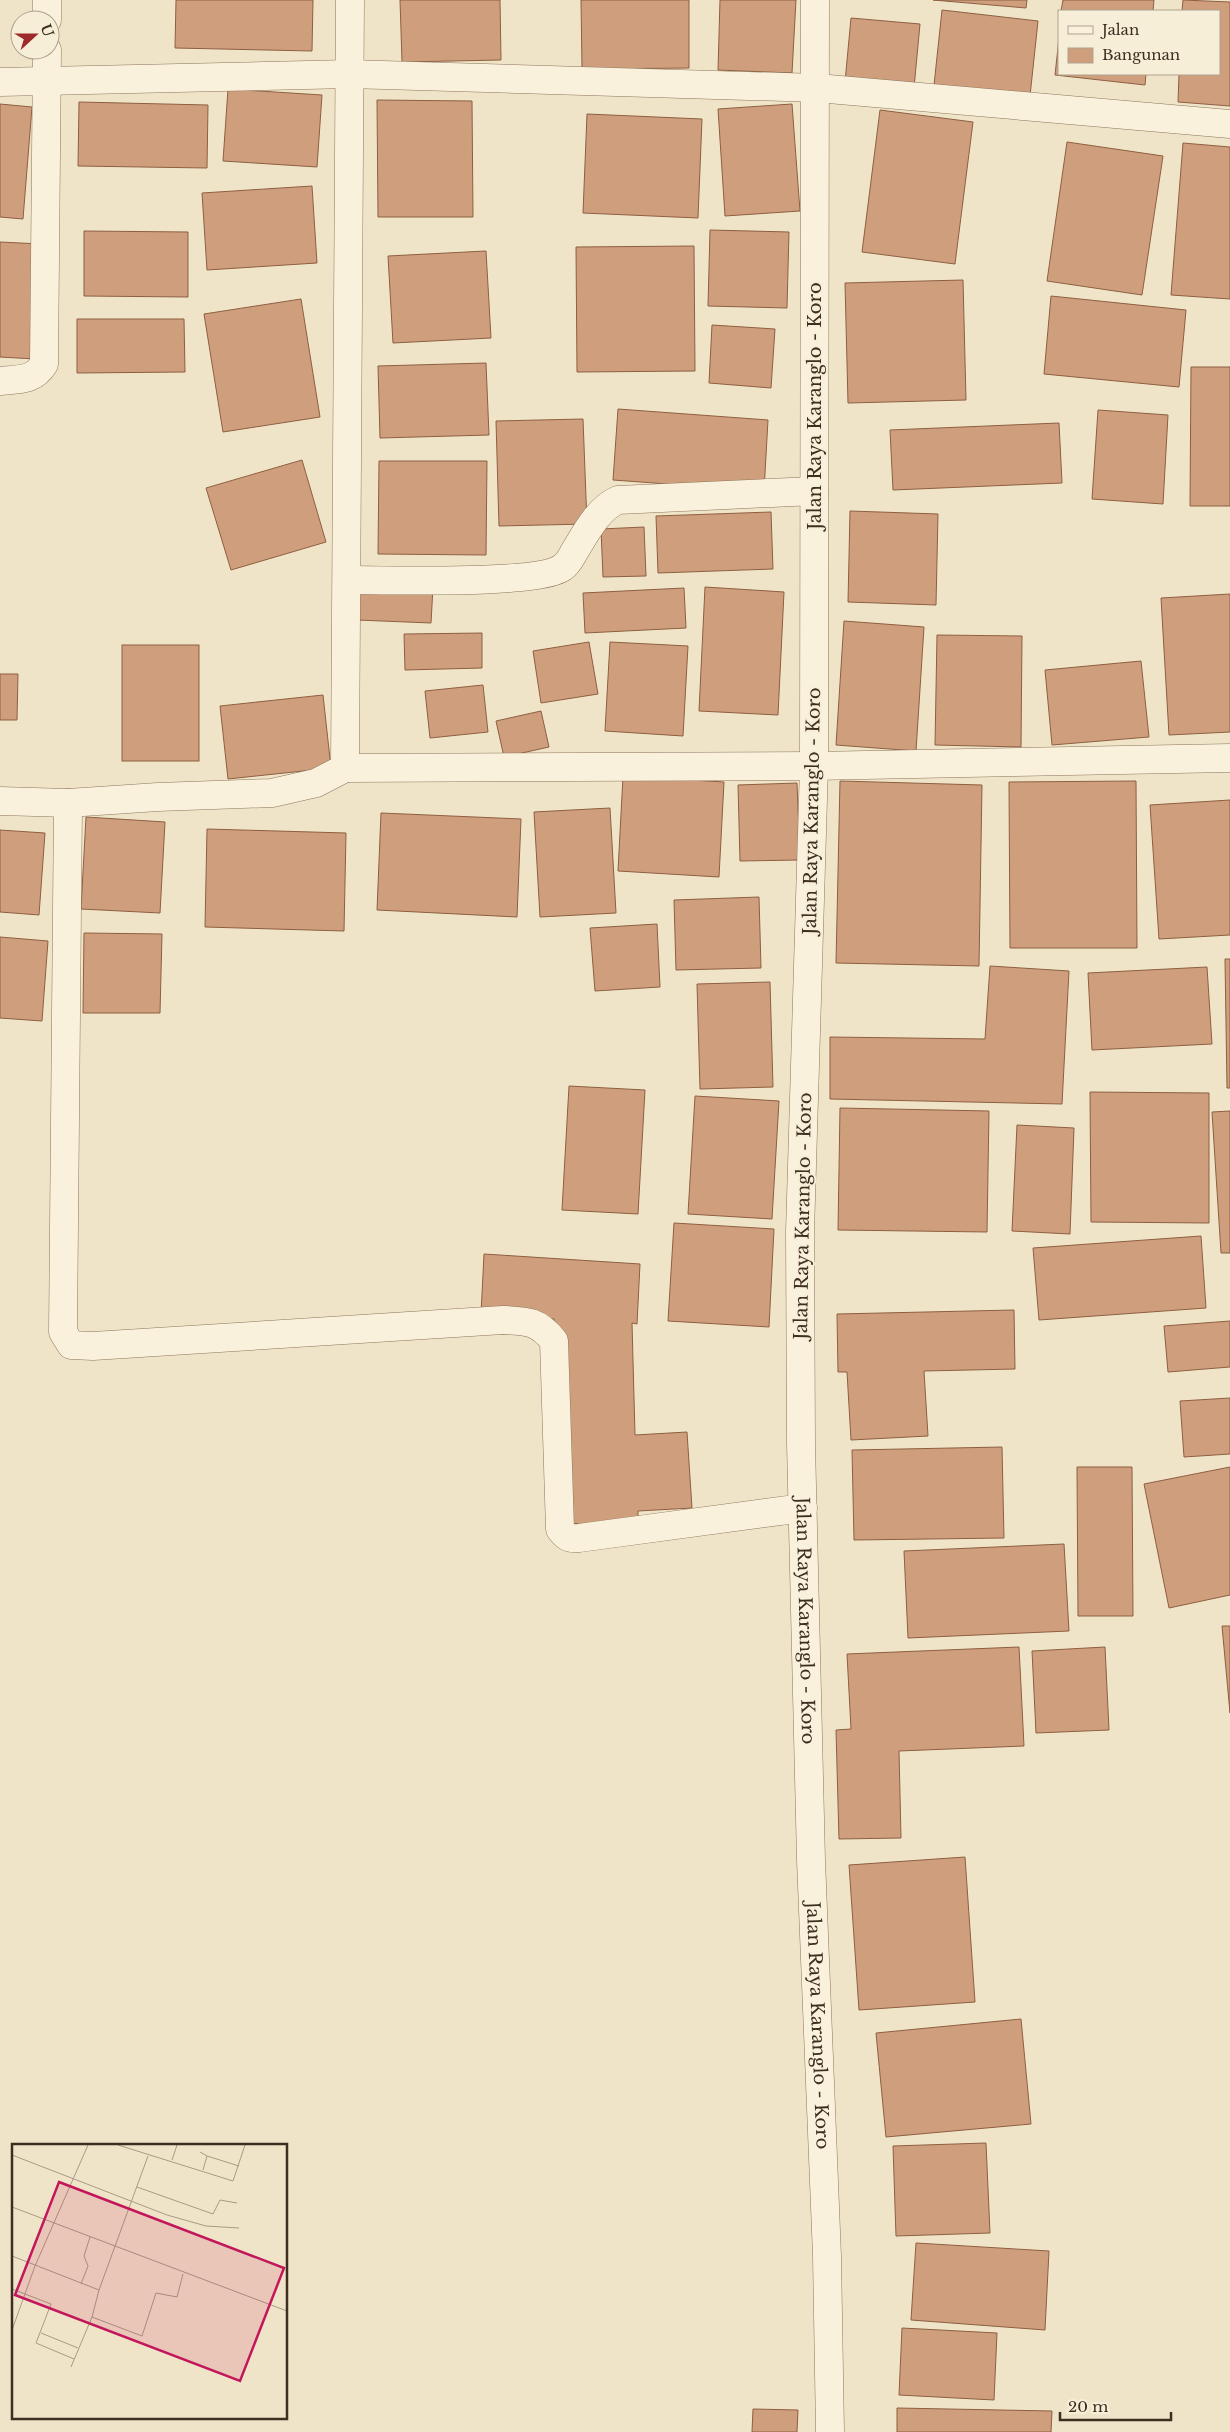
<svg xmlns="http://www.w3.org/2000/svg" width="1230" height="2432" font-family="'Libre Baskerville',serif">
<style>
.building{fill:#cf9f7d;stroke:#8d5f41}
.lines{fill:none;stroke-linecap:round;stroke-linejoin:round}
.minor-casing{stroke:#8d765c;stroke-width:29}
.minor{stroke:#faf1dc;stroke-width:28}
.labels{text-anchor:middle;stroke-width:4;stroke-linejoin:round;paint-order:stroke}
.street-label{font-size:18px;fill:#3d2e20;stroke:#f7eed8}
.inset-road{fill:none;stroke:#a89b85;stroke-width:1}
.view{fill:#c2185b;fill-opacity:0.15;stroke:#c2185b;stroke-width:2.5}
.inset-edge{fill:none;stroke:#3d2e20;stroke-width:2.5}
</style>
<rect width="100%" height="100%" fill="#f0e4c8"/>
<g class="building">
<path d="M176,0H313L312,51L175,48Z"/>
<path d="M400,0H500L501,60L402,62Z"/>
<path d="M581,0H689V68L582,69Z"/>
<path d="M720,0H796L792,73L718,70Z"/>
<path d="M933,0H1027L1026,8Z"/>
<path d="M1063,0H1154L1153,11H1061Z"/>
<path d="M1183,0L1230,2V106L1178,102L1179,74H1219V11H1182Z"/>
<path d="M942,10L1038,21L1030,96L934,85Z"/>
<path d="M851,18L920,24L914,88L845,82Z"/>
<path d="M1059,38V74H1146L1145,85L1055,75Z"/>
<path d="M228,89L322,95L317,167L223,161Z"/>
<path d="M377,100L472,101L473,217H378Z"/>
<path d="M79,102L208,105L207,168L78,166Z"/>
<path d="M0,104L32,107L23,219L0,217Z"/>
<path d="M792,104L800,211L725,216L718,109Z"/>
<path d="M880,110L973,122L955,264L862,252Z"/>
<path d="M587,114L702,119L698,218L583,213Z"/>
<path d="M1067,142L1163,156L1142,295L1047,281Z"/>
<path d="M1183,143L1230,147V299L1171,295Z"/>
<path d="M312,186L317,263L207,270L202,193Z"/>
<path d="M710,230L789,232L787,308L708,306Z"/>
<path d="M84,231L188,232V297L84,296Z"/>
<path d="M0,242L41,244L35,359L0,357Z"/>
<path d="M694,246L695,371L577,372L576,247Z"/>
<path d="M486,251L491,338L393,343L388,256Z"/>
<path d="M963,280L966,400L848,403L845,283Z"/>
<path d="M1051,296L1186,310L1179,387L1044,374Z"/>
<path d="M301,299L320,417L223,432L204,314Z"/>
<path d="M77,319H184L185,372L77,373Z"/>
<path d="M712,325L775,329L771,388L709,383Z"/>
<path d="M486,363L489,435L380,438L378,366Z"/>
<path d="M1191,367H1230V506H1190Z"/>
<path d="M618,409L768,420L764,491L613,480Z"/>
<path d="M1098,410L1168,415L1163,504L1092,499Z"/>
<path d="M583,419L587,524L499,526L496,421Z"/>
<path d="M1059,423L1062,483L893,490L890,430Z"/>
<path d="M302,460L326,542L231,570L206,488Z"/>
<path d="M379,461H487L486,555L378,554Z"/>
<path d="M850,511L938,514L936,605L848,602Z"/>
<path d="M771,512L773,569L658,573L656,516Z"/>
<path d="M644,527L646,576L603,577L601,529Z"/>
<path d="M359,583L433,587L431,623L357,620Z"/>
<path d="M705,587L784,592L778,715L699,711Z"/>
<path d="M684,588L686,628L585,633L583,593Z"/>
<path d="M1230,594V732L1169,735L1161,598Z"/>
<path d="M844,621L924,627L916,751L836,745Z"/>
<path d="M482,633V668L405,670L404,634Z"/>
<path d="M937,635L1022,636L1021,747L935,745Z"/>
<path d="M589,642L598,694L541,703L533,651Z"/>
<path d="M610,642L688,646L683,736L605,731Z"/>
<rect x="122" y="645" width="77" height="116"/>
<path d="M1141,661L1149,737L1052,745L1045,670Z"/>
<path d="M0,674H18L17,720H0Z"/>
<path d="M483,685L488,732L430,738L425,691Z"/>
<path d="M323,695L331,768L228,779L220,706Z"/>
<path d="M541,711L549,747L504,757L496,721Z"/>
<path d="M623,776L724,782L719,877L618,871Z"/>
<path d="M840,781L982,785L979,966L836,963Z"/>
<path d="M1136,781L1137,948H1010L1009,782Z"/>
<path d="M797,783L800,860L740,861L738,785Z"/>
<path d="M1230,800V935L1159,939L1150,805Z"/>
<path d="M610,808L616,913L540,917L534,812Z"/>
<path d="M381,813L521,819L517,917L377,910Z"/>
<path d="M86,817L165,822L160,913L81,909Z"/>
<path d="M207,829L346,833L344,931L205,927Z"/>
<path d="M0,830L45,833L39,915L0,912Z"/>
<path d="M759,897L761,968L676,970L674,900Z"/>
<path d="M657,924L660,987L595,991L590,928Z"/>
<path d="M84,933L162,934L160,1013H83Z"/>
<path d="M0,937L48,941L42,1021L0,1018Z"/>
<path d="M1225,959H1230V1088H1227Z"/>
<path d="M990,966L1069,971L1062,1104L830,1099V1037L985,1039Z"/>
<path d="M1207,967L1212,1044L1092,1050L1088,973Z"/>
<path d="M770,982L773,1087L700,1089L697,984Z"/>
<path d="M569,1086L645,1090L638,1214L562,1210Z"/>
<path d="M1090,1092L1209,1093V1223L1091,1222Z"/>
<path d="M695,1096L779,1101L772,1219L688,1214Z"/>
<path d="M840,1108L989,1111L987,1232L838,1230Z"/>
<path d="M1230,1111V1253H1221L1212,1112Z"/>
<path d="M1017,1125L1074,1128L1070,1234L1012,1231Z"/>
<path d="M674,1223L774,1229L769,1327L668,1321Z"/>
<path d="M1201,1236L1206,1308L1039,1320L1033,1248Z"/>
<path d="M484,1254L640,1264L637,1324L632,1323L635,1435L687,1432L692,1508L638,1511V1522L561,1524L554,1319L481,1314Z"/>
<path d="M1014,1310L1015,1369L924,1371L928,1436L851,1440L847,1372H838L837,1314Z"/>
<path d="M1230,1321V1367L1168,1372L1164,1326Z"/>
<path d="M1230,1398V1454L1184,1457L1180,1401Z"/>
<path d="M1002,1447L1004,1538L854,1540L852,1450Z"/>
<path d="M1077,1467H1132L1133,1616H1078Z"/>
<path d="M1230,1467V1595L1169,1608L1144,1484Z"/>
<path d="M1064,1544L1069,1631L908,1638L904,1551Z"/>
<path d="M1222,1626H1230V1713Z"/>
<path d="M1019,1647L1024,1746L899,1751L901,1838L839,1839L836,1730L851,1729L847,1654Z"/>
<path d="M1105,1647L1109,1730L1036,1733L1032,1651Z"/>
<path d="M965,1857L975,2002L859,2010L849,1865Z"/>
<path d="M1021,2019L1031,2124L886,2137L876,2033Z"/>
<path d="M986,2143L990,2233L896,2236L893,2146Z"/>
<path d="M916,2243L1049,2251L1045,2330L911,2320Z"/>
<path d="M902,2328L997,2333L994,2400L899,2395Z"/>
<path d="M897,2408L1052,2411L1051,2432H897Z"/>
<path d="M753,2409L798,2410L797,2432H752Z"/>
</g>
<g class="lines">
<g class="minor-casing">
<g id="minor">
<path d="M350,0L345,768L814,766L1230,758"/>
<path id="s1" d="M815,0L814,766L800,1232L801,1444L811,1860L827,2256L830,2432"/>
<path d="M47,20V0"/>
<path d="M0,82L349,74L817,88L1230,124"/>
<path d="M0,381C18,379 34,381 44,364L47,50"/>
<path d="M348,580C385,580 541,585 563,567C569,563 572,555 576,549C586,532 599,508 618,500L814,491"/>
<path d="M0,801L68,803L158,797L272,793L316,783L345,768"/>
<path d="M68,803L63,1332L71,1345L93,1346L503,1320C528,1321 538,1321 554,1341L560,1529C566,1537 569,1539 579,1538L803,1508"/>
</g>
</g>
<use href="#minor" class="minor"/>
</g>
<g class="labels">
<g class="street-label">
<text transform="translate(815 406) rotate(-90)" y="6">Jalan Raya Karanglo - Koro</text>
<text transform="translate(812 811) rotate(-89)" y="6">Jalan Raya Karanglo - Koro</text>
<text transform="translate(803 1216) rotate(-89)" y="6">Jalan Raya Karanglo - Koro</text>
<text dy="6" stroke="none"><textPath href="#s1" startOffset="1621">Jalan Raya Karanglo - Koro</textPath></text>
<text dy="6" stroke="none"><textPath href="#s1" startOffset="2026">Jalan Raya Karanglo - Koro</textPath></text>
</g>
</g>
<g transform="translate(12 2144)">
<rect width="275" height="275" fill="#f0e4c8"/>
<path class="inset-road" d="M106,1L221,37L233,1M188,8L195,12L191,26M0,11L155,71L194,82L227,84M195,12L227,22M160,16L165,1M125,43L201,70L208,56L225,59M0,63L275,167M0,112L87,146L136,12M69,140L76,122L72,112L78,93M0,145L39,160L24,199L62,215M80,173L130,192L144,149L165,153L171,130M0,186L23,122L76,1M29,189L66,204M59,223L80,173L87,146"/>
<path class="view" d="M47,38L272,124L228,237L3,151Z"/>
<rect width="275" height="275" class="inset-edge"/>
</g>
<rect x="1058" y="10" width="162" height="65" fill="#f7eed8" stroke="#ada18e"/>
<rect x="1068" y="26" width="25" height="8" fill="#faf1dc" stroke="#ada18e"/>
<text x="1102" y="35" font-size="15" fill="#3d2e20">Jalan</text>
<rect x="1068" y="48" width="25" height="15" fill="#cf9f7d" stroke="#ada18e"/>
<text x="1102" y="60" font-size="15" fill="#3d2e20">Bangunan</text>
<g transform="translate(35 35) rotate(69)"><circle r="24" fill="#f7eed8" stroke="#ada18e"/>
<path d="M0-4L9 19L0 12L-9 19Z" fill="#9e2a2b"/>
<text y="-8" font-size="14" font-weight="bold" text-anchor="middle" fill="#3d2e20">U</text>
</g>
<path d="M1060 2412v8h111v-8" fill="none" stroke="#3d2e20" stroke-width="2.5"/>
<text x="1068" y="2412" font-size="15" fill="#3d2e20" stroke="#f7eed8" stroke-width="4" paint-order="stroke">20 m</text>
</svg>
